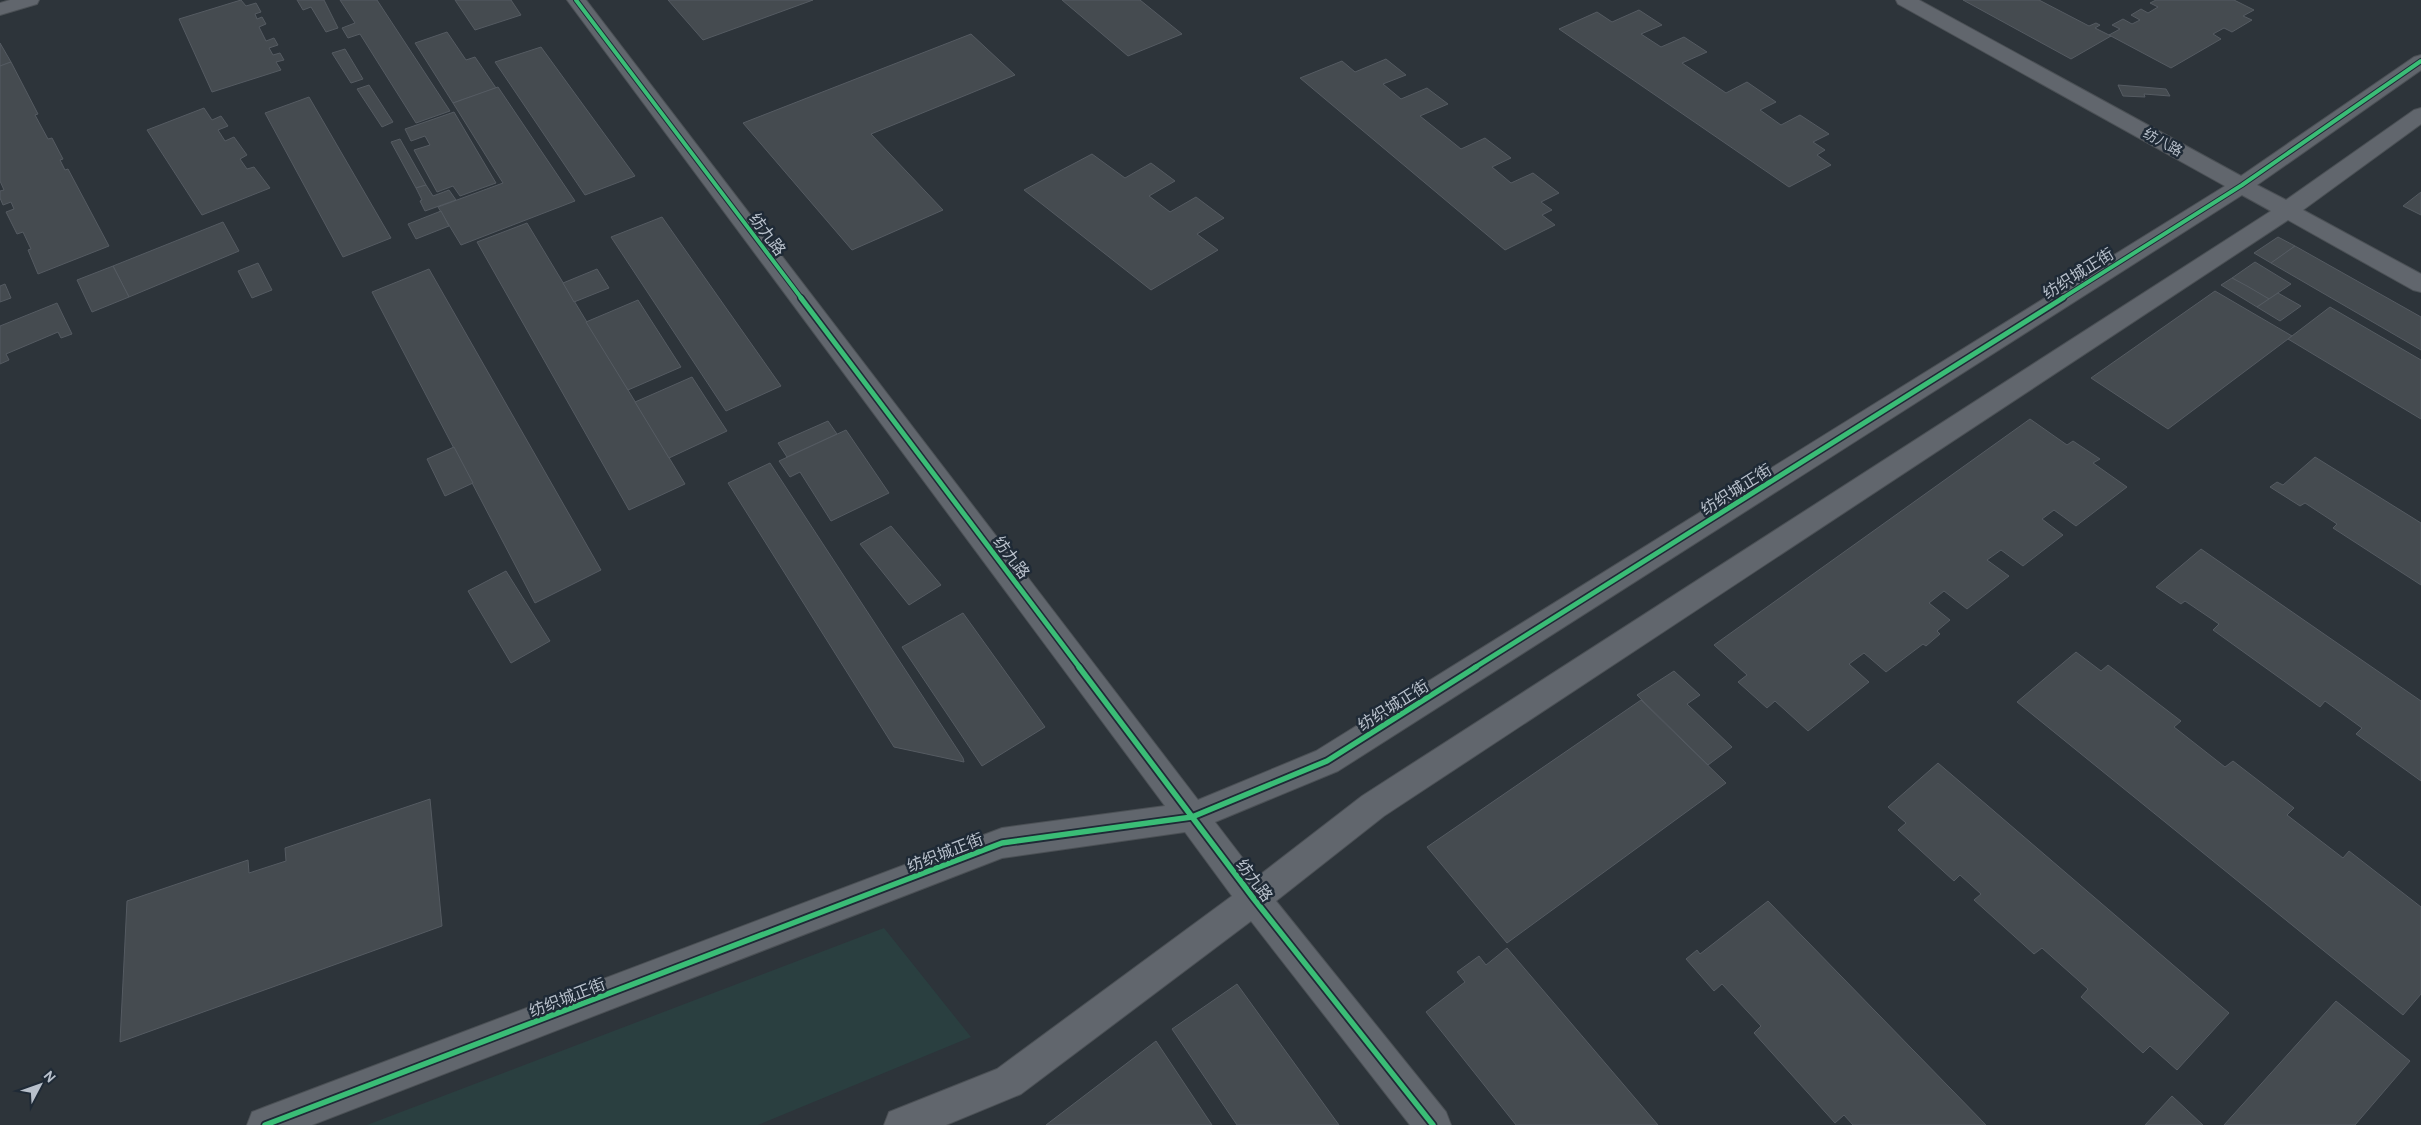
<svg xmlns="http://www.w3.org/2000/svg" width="2421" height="1125" font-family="Overpass,'Noto Sans SC',sans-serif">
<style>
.green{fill:#2a3f40}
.building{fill:#454b50;stroke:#555b62}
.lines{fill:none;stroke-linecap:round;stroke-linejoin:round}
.secondary-casing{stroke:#4b5055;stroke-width:2}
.secondary{fill:#61666d;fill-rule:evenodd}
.cycleway-far2-casing{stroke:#1f2a36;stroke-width:6}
.cycleway-far1-casing{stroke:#1f2a36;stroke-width:8}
.cycleway-casing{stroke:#1f2a36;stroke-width:9}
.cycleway-far2{stroke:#3abd76;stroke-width:4}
.cycleway-far1{stroke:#3abd76;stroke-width:5}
.cycleway{stroke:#3abd76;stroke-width:5.5}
.labels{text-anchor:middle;stroke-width:5;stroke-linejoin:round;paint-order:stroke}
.far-street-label{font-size:14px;fill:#b8c0cb;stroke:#1f2a36}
.street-label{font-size:16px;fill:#b8c0cb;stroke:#1f2a36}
</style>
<rect width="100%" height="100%" fill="#2d343a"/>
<path class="green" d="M884,928L971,1037L758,1125H367Z"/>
<g class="building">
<path d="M241,0L246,6L256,3L261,12L255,14L257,19L262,17L266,24L259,27L266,41L274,38L278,45L269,48L273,55L280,53L284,60L276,62L281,70L212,92L179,19Z"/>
<path d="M297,0H324L338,28L326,32L311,7L303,10Z"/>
<path d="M340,0H377L450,111L416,123L360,34L348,38L342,28L355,23Z"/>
<path d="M455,0H511L521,15L475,30Z"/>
<path d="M668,0H813L703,40Z"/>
<path d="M1062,0H1140L1182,34L1128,56Z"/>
<path d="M1963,0H2039L2089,26L2096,23L2100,25L2095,28L2111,36L2071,59Z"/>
<path d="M2156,0H2234L2254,10L2243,16L2252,20L2232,32L2224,28L2213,34L2221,39L2171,68L2109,35L2120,29L2112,25L2123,19L2132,24L2140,20L2131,15L2141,9L2148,13L2158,7L2150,3Z"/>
<path d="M1639,10L1662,25L1641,34L1661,47L1684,37L1707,52L1682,63L1726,93L1747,82L1776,102L1760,110L1781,125L1800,115L1829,134L1813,142L1825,150L1817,155L1831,165L1789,187L1559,29L1597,12L1612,22Z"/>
<path d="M447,32L466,60L475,57L496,88L453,103L415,43Z"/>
<path d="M971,34L1015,75L871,134L943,210L852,250L743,123Z"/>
<path d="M0,43L11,62L0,66Z"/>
<path d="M541,47L635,176L585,195L495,62Z"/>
<path d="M345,49L363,79L351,83L332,53Z"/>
<path d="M1386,59L1406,75L1383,84L1401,99L1427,88L1448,104L1420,116L1461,149L1485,138L1511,158L1492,167L1511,183L1533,173L1559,193L1541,202L1552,210L1542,215L1555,225L1505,250L1300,78L1342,61L1355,72Z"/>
<path d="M11,62L38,114L35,115L48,139L52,138L63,159L60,160L65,170L68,169L109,246L38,274L28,250L31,249L23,232L17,234L6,212L14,209L11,202L3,205L0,198V191L4,190L0,181V66Z"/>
<path d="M369,85L393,122L382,127L357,89Z"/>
<path d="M2118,85L2166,89L2170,96L2144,94L2145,97L2123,96Z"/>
<path d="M498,87L575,201L461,245L438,207L503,183L453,103Z"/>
<path d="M309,97L391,238L343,257L265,113Z"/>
<path d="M204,108L212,120L221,116L228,126L218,130L225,141L234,137L247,155L240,159L247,169L254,167L270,188L202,215L147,130Z"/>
<path d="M454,112L496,183L460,196L453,186L437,192L414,150L430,145L425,136L411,141L405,129Z"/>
<path d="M400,139L426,185L416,188L391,142Z"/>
<path d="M1092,154L1125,178L1151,163L1175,181L1149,196L1170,212L1196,197L1224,218L1197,234L1218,250L1151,290L1024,190Z"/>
<path d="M426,185L433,196L449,190L456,200L425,211L420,201L422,200L416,188Z"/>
<path d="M2421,192V215L2403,206Z"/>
<path d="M441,211L449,226L416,239L408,224Z"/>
<path d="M662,217L781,386L726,411L611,237Z"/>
<path d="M223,222L239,251L129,297L113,266Z"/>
<path d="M527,223L628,390L685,484L629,510L477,242Z"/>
<path d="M2278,237L2295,246L2271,263L2254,253Z"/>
<path d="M2295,246L2421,317V350L2271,263Z"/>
<path d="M2255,262L2291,284L2269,299L2232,278Z"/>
<path d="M258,263L272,290L252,298L238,271Z"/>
<path d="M113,266L129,297L92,312L77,280Z"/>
<path d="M429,269L601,570L535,603L372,292Z"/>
<path d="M597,269L609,288L574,302L563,283Z"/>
<path d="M2232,278L2247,286L2269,299L2257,307L2221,285Z"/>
<path d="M5,284L11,298L0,302V286Z"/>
<path d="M2215,291L2292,336L2168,429L2091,378Z"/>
<path d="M2278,293L2301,306L2280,321L2257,307Z"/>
<path d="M638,300L681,367L628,390L586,322Z"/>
<path d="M57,303L72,334L61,338L58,332L6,354L9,360L0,364V326Z"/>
<path d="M2330,307L2421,360V419L2288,339Z"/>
<path d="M692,377L727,431L669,458L635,402Z"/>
<path d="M2030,419L2067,445L2073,441L2100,459L2093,463L2127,487L2076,526L2054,510L2042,519L2063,535L2023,566L2001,550L1987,560L2009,576L1967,609L1944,591L1929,603L1950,620L1937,631L1940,634L1926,646L1923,644L1886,672L1864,653L1849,664L1869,682L1808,731L1775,701L1767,708L1738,682L1747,675L1714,645Z"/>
<path d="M828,421L837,434L787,457L778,443Z"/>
<path d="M846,430L889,493L831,521L800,472L790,477L779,461Z"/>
<path d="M454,447L473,483L445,496L427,459Z"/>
<path d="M2315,457L2421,523V585L2333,528L2337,524L2305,503L2300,506L2270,487L2277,482L2283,485Z"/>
<path d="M770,463L963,758L964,762L894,747L728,483Z"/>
<path d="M891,526L941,585L909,605L860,544Z"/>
<path d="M2201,549L2421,701V781L2356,734L2362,728L2325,701L2320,707L2213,630L2219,624L2185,601L2181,604L2156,587Z"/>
<path d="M506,571L550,641L511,663L468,591Z"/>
<path d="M963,613L1045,727L982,766L902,647Z"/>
<path d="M2076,652L2101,671L2108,665L2181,721L2174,727L2225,767L2233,761L2294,808L2287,815L2343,858L2349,851L2421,907V994L2403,1015L2017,702Z"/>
<path d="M1674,671L1700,695L1687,704L1732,747L1708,765L1637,695Z"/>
<path d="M1641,700L1726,783L1507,943L1427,847Z"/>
<path d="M1938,763L2229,1013L2177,1070L2150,1046L2143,1053L2081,997L2088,989L2042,948L2034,954L1974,900L1981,894L1960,875L1954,881L1898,830L1906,823L1888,807Z"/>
<path d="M430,799L442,926L120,1042L127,901L248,860L249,873L286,861L285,848Z"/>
<path d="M1768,901L1986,1125H1853L1844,1115L1835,1123L1754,1033L1761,1026L1722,984L1714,991L1686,959L1697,950L1700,954Z"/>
<path d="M1507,948L1658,1125H1516L1426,1012L1465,982L1457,972L1479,956L1486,965Z"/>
<path d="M1237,984L1339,1125H1237L1172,1029Z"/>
<path d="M2336,1001L2410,1061L2355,1125H2224Z"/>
<path d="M1156,1041L1212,1125H1046Z"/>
<path d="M2172,1096L2203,1125H2145Z"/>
</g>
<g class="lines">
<g class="secondary-casing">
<g id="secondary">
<path d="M10,0H39L37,4L0,15V3Z"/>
<path d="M567,0H586L1198,800L1316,751L2225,186L1898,4L1896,0H1919L2241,176L2414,57L2421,55V70L2257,185L2286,200L2414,110L2421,108V124L2303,210L2421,274V292L2413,290L2288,220L1384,816L1276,901L1446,1112L1451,1125H1410L1251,921L1021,1094L946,1125H884L889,1112L997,1069L1232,896L1185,832L1002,858L312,1125H247L252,1112L265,1107L1002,828L1165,806ZM2242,195L2271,211L1362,796L1257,877L1215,822L1338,771Z"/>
</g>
</g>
<use href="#secondary" class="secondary"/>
<g class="cycleway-far2-casing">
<g id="cycleway-far2">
<path d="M576,0L802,299"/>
<path d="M2061,299L2242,185L2421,61"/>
</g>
</g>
<g class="cycleway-far1-casing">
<g id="cycleway-far1">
<path d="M801,298L1080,668"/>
<path d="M1474,668L2063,298"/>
</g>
</g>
<g class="cycleway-casing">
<g id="cycleway">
<path d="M1079,667L1254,899L1433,1125"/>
<path d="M265,1125L1002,843L1192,817L1327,761L1476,667"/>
</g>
</g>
<use href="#cycleway-far2" class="cycleway-far2"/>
<use href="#cycleway-far1" class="cycleway-far1"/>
<use href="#cycleway" class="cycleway"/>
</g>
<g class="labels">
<g class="far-street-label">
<text transform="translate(2163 142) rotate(29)" y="5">纺八路</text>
</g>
<g class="street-label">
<text transform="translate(768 234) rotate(53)" y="6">纺九路</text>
<text transform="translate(2078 273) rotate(-32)" y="6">纺织城正街</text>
<text transform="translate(1736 489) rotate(-32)" y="6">纺织城正街</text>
<text transform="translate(1012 557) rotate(53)" y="6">纺九路</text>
<text transform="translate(1393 705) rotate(-32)" y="6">纺织城正街</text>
<text transform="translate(945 852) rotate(-21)" y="6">纺织城正街</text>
<text transform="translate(1255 880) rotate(53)" y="6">纺九路</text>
<text transform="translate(567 997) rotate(-21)" y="6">纺织城正街</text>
</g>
</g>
<g transform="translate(40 1085) rotate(49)" stroke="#1f2a36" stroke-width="4" paint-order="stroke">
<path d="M0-4L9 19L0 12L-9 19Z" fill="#b8c0cb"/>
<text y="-8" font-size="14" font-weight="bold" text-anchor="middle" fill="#b8c0cb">N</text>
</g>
</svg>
